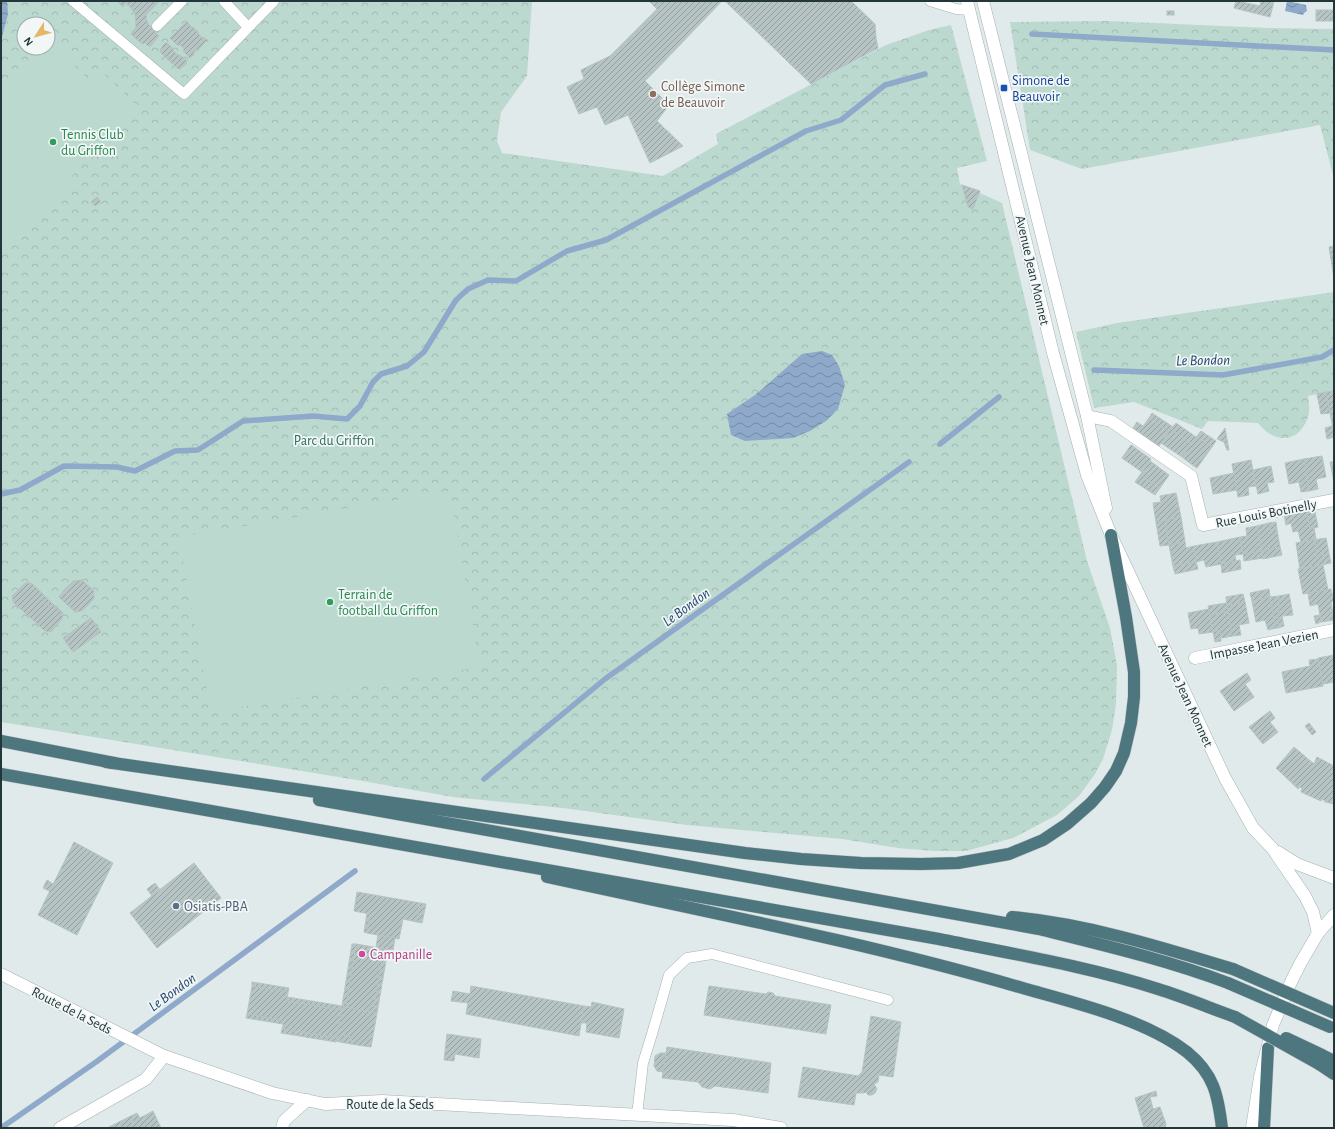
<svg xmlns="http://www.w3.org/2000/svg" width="1335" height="1129" font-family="'Alegreya Sans',sans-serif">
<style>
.park{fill:url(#park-crowns);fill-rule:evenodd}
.garden{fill:#bcd9cf}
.water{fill:url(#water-waves)}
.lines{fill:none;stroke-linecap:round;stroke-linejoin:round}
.stream{stroke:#8ea9ca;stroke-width:5.5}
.building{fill:url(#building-hatch);stroke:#b4c3c3}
.service-casing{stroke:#a4b0b1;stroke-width:11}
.minor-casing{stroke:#a4b0b1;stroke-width:13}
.tertiary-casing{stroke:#a4b0b1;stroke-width:13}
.secondary-casing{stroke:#a1b4b5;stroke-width:13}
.trunk-casing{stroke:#c1c7c8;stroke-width:13}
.service{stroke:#fff;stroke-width:10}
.minor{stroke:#fff;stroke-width:12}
.tertiary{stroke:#fff;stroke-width:12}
.secondary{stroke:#fff;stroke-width:12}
.trunk{stroke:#4e767e;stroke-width:12}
.trunk-bridge-casing{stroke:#c1c7c8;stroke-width:13;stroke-linecap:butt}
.trunk-bridge{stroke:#4e767e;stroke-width:12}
.transit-dot{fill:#1a4fb4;stroke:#f1f7f6;stroke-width:1.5}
.education-dot{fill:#8d6e63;stroke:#f1f7f6;stroke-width:1.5}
.leisure-dot{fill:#2e9e5b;stroke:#f1f7f6;stroke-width:1.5}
.service-dot{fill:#5c6f8a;stroke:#f1f7f6;stroke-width:1.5}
.hotel-dot{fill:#d1479c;stroke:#f1f7f6;stroke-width:1.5}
.labels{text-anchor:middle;stroke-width:3.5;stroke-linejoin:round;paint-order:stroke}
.transit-label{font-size:14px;fill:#164399;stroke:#f1f7f6;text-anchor:start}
.education-label{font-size:14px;fill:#785e54;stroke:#f1f7f6;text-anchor:start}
.leisure-label{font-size:14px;fill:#27864d;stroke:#f1f7f6;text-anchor:start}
.street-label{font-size:14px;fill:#233639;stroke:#f1f7f6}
.park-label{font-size:14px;fill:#326c5f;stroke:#f1f7f6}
.service-label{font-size:14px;fill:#4e5e75;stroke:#f1f7f6;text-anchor:start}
.hotel-label{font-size:14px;fill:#b23c85;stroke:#f1f7f6;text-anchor:start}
.water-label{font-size:15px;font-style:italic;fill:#24446f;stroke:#f1f7f6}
</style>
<defs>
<pattern id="park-crowns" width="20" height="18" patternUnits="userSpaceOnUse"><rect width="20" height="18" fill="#bcd9cf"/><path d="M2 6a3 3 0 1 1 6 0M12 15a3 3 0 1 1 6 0" fill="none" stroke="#a1bbb2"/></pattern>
<pattern id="water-waves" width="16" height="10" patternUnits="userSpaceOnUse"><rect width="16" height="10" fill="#8ea9ca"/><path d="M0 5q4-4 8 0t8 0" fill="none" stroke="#748aa5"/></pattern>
<pattern id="building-hatch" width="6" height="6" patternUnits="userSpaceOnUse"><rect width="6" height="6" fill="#b7c4c4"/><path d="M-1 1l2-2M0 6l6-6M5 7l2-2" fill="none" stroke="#94a0a0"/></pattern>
</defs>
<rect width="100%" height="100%" fill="#e1eaea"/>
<g class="park">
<path d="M1,1H532L527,76L501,112L497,141L502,153L663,176L718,144L716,134L886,45L929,30L951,25L987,161L957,168L960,184L1002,203L1087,561L1110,628L1117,665L1116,704L1112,730L1103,759L1095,774L1079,796L1057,815L1013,838L966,851H934L898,848L842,839L687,825L563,808L453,797L357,780L1,722ZM24,24H48V48H24Z"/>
<path d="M1107,21L1269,28L1334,29V179L1320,125L1082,169L1030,150L1010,22Z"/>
<path d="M1334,292V391L1308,396C1309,402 1310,411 1308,417C1299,444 1274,444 1258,423L1208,421L1202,429L1134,402L1094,408L1076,332L1117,323Z"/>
</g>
<g class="garden">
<path d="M50,39L89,81L100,70L139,108L72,176L76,180L4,253L1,250V88L41,48H48V41Z"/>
<path d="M450,491L480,667L211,712L179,537Z"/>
</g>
<g class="water">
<path d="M1,1H7L8,14L1,41Z"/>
<path d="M1287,1L1306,5L1307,11L1304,13L1303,15L1285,11Z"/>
<path d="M822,351L832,355L839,366L845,385L838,409L826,421L810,431L793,438L745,441L731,435L727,414L755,395L802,354Z"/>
</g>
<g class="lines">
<g class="stream">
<path d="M1032,34L1334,50"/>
<path d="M1094,370L1223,375L1322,357L1334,350"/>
<path d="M940,444L999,397"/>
<path d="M1,494L20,490L64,466L117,467L135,471L175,451L198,450L243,421L313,416L347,419L360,406L373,382L381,374L407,366L424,352L456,300L468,289L488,280L516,281L567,251L606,240L806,131L841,120L885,85L925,74"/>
<path d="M484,779L605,679L909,462"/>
<path d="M1,1128L96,1062L355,871"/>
</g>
</g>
<g class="building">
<path d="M117,1H135L130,7L126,3L123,7Z"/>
<path d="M135,1H157L158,3L146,15L147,23L159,36L151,46H148L145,43L142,44L131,34L136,27L135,13L130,7Z"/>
<path d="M649,1H722L653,73L623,43L657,9Z"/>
<path d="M725,1H851L875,24L876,38L878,48L811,84Z"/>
<path d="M1236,1L1260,6L1261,1H1274L1270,17L1234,8Z"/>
<rect x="1316" y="10" width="18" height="11"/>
<rect x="1167" y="11" width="7" height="4"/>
<path d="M187,21L191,27H193L202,38L203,37L207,40L198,50L197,49L193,54L194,55L190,58L183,51L184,49L180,45H177L170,38Z"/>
<path d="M165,43H167L173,48V50L178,55H180L186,60L187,63L180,69H178L160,52V50Z"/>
<path d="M623,43L653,73L645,81L669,105L657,121L683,146L650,163L628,115L605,125L597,107L579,114L567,87L584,79L581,70L610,56Z"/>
<path d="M962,185L980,191L973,209L968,207Z"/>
<path d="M97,197L101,202L95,206L91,202Z"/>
<path d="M1334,246V278L1329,247Z"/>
<path d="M1334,391V412L1330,413L1326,392Z"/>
<path d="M1326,392L1330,413L1321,414L1317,394Z"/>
<path d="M1334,412V435L1330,413Z"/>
<path d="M1152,413L1173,427L1169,432L1149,418Z"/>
<path d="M1149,418L1169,432L1159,446L1139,432Z"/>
<path d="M1137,422L1143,426L1139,432L1133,428Z"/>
<path d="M1176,423L1196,437L1191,444L1171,429Z"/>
<path d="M1332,426L1334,437L1327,439L1325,428Z"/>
<path d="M1225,428L1229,450H1227L1224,442L1217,439Z"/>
<path d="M1171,429L1191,444L1182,457L1161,443Z"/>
<path d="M1201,431L1216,441L1212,447L1197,436Z"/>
<path d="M1197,436L1212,447L1202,461L1196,457L1191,464L1182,457Z"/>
<path d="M1131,445L1151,459L1142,472L1122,458Z"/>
<path d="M1322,456L1326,477L1316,479L1318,489L1309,491L1304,459Z"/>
<path d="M1196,457L1202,461L1197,468L1191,464Z"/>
<path d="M1304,459L1309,491L1301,492L1299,482L1289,484L1285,463Z"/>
<path d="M1251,460L1256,486L1248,487L1249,495L1238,497L1232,464Z"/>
<path d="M1150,461L1169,475L1160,488L1140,475Z"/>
<path d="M1330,462H1334V482Z"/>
<path d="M1271,466L1274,482L1267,483L1269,491L1258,494L1253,470Z"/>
<path d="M1234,473L1237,490L1213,494L1210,478Z"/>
<path d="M1140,475L1160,488L1155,495L1135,482Z"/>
<path d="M1176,493L1181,517L1156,522L1153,503L1161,502L1160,496Z"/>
<path d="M1314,507L1318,527L1310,529L1306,509Z"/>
<path d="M1306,509L1310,529L1314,528L1316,539L1301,542L1298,531L1293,532L1291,523L1286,525L1284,514Z"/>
<path d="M1181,517L1185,542L1169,545L1165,520Z"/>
<path d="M1165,520L1169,545L1160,546L1156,522Z"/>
<path d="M1276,522L1277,530L1271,531L1269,523Z"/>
<path d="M1269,523L1271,531L1277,530L1280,547L1262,551L1257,526Z"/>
<path d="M1257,526L1262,551L1243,554L1240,537L1247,536L1246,528Z"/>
<path d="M1240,537L1243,554L1235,555L1236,561L1221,564L1217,542Z"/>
<path d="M1326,538L1329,554L1317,556L1314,540Z"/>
<path d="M1314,540L1317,556L1329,554L1331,563L1300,569L1296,543Z"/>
<path d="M1185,542L1186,548L1194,546L1196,562L1173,566L1169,545Z"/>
<path d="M1217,542L1221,564L1206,567L1204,560L1196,562L1194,546Z"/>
<path d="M1280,547L1282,555L1263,559L1262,551Z"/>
<path d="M1262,551L1263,558L1244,561L1243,554Z"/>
<path d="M1240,560L1241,569L1222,573L1221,564Z"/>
<path d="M1196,562L1198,569L1175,574L1173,566Z"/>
<path d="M1323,565L1328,590L1303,594L1298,569Z"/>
<path d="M82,580L94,591V599L82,611L75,612L62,600L67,594L64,590L73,581Z"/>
<path d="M25,583H31L40,591L37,595L50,607L53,604L63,613L62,619L51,632L45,631L13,602L12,596Z"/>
<path d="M1269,589L1270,597L1252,601L1250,593Z"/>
<path d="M1331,589L1334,601L1331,602L1334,620L1321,622L1318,604L1310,606L1308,593Z"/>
<path d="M64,590L67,594L62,600L59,597Z"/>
<path d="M40,591L53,604L50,607L37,595Z"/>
<path d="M1243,594L1245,602L1227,606L1226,597Z"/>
<path d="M1289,594L1293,615L1282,616L1284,626L1278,628L1279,596Z"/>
<path d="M1279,596L1278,628H1276L1270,597Z"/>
<path d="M1270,597L1276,628L1268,630L1265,620L1256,622L1252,601Z"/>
<path d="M1245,602L1249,623L1239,625L1241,635L1232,636L1227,606Z"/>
<path d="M1226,603L1228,611L1210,615L1208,606Z"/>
<path d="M1209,609L1213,632L1199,634L1198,628L1191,629L1188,613Z"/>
<path d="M1228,611L1232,636L1222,638L1220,630L1213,632L1210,615Z"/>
<path d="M1320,615L1321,622L1316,624L1314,616Z"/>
<path d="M91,618L101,632L73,652L63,638Z"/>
<path d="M1220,630L1221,641L1215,642L1213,632Z"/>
<path d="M1334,655V682L1323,684L1318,658Z"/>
<path d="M1318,659L1323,686L1286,693L1282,672L1310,666L1309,660Z"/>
<path d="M1247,673L1251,680L1245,684L1254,697L1234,711L1220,691Z"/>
<path d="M1270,711L1275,718L1270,722L1278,732L1263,744L1249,727Z"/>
<path d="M1309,723L1316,732L1312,735L1305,726Z"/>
<path d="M1294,747L1314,764L1317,757L1334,766V804L1325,802L1324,800L1322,799L1321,801L1301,792L1302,788L1300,787L1298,789L1276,768Z"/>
<path d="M74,842L113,863L77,935L38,915Z"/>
<path d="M194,863L221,898L157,948L130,913Z"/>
<path d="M47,880L53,884L49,891L43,888Z"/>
<path d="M155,883L160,890L152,896L147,889Z"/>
<path d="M357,892L420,903L417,922L403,919L399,939L367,933L370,914L354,911Z"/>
<path d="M420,903L426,904L422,923L417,922Z"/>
<path d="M367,913L370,914L367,933L364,932Z"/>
<path d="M378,935L395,938L393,950L376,947Z"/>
<path d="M352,944H356L346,1007L342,1006Z"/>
<path d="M356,944L384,949L373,1012L346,1007Z"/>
<path d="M384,949H388L377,1013L373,1012Z"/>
<path d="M252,982L289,988L288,992L252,986Z"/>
<path d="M252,986L288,992L287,1001L342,1010L337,1038L282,1029L284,1021L247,1014Z"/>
<path d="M471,986L584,1006L579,1036L466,1014L468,1003L451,1001L453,991L470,994Z"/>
<path d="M709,986L766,994L768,992L773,993L775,996L831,1005L826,1034L704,1015Z"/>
<path d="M287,997L342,1006V1010L287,1001Z"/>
<path d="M592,1002L624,1009L619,1038L586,1032L587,1023H581L584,1006L591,1007Z"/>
<path d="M342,1006L377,1013L371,1047L351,1044L352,1037L340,1035V1042L336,1041Z"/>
<path d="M247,1014L284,1021L283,1024L246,1018Z"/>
<path d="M871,1016L901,1022L893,1077L879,1075L878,1082L874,1084L877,1089L875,1093L872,1095H868L866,1092L863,1093H856L854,1105L798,1097L803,1067L858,1076L862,1072Z"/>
<path d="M282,1029L337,1038L336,1041V1042L281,1033Z"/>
<path d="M447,1034L481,1039L479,1058L455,1054L454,1061L444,1060Z"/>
<path d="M340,1035L352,1037L351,1044L340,1042Z"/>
<path d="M667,1047L771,1063L768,1093L715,1086L710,1089L702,1087L698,1082L662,1078Z"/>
<path d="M660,1053H666L663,1072L657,1071L654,1066L655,1056Z"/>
<path d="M1156,1091L1157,1096L1150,1097L1153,1109L1160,1107L1166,1124L1165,1128H1144L1135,1098Z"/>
<path d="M153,1111L161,1128H119L140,1118Z"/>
<path d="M137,1113L140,1118L119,1128H107Z"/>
</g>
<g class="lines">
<g class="service-casing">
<g id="service">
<path d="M73,1L184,94L274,1"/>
<path d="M224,1L248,27"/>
<path d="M930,1L956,9L970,10"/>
<path d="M157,26L182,1"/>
<path d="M637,1115L643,1063L652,1034L669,975L687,958L712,954L888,1000"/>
</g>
</g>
<g class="minor-casing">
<g id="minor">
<path d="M1087,416L1111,421L1191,476L1203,525L1334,500"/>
<path d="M1195,658L1334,630"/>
<path d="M1,974L164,1056L272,1093L325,1104L382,1101L733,1120L781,1128"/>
<path d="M60,1128L146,1079L164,1056"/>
<path d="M282,1128L284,1121L307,1100"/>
</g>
</g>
<g class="tertiary-casing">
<g id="tertiary">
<path d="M967,1L1053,353L1087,475L1111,535L1225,778L1253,828L1272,848L1305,896L1313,912L1318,933"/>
<path d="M983,1L1087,416L1106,508"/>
<path d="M1278,852L1297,864L1334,878"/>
</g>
</g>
<g class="secondary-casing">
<path id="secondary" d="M1252,1128L1260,1077L1273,1025L1291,982L1300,964L1318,933L1334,915"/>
</g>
<g class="trunk-casing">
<g id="trunk">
<path d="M1,741L114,763"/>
<path d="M106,762L745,853L801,859L861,863L921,864L958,863L1009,854L1043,840L1067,824L1091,803L1105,787L1116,771L1124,753L1131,723L1134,697V672L1126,617L1111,535"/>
<path d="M1,774L939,939C1012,954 1087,966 1158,989C1184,997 1210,1008 1235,1017"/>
<path d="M319,800L1039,929C1103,945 1167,960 1228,983"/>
<path d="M547,877C707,912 869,943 1026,989C1076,1003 1146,1020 1187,1052C1214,1074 1218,1095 1222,1128"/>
<path d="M1012,917C1087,924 1161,947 1233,969"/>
<path d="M1322,1055L1334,1061"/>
<path d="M1319,1064L1334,1074"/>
<path d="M1264,1128L1268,1048"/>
</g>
</g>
<use href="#service" class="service"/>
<use href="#minor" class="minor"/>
<use href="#tertiary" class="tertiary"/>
<use href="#secondary" class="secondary"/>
<use href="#trunk" class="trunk"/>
<g class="trunk-bridge-casing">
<g id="trunk-bridge">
<path d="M1233,969L1334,1013"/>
<path d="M1228,983L1330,1027"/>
<path d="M1235,1017L1319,1064"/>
<path d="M1286,1038L1322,1055"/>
</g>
</g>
<use href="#trunk-bridge" class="trunk-bridge"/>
</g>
<rect class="transit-dot" x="1000" y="84" width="8" height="8" rx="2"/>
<circle class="education-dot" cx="653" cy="94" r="4"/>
<g class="leisure-dot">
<circle cx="53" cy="142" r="4"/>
<circle cx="330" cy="602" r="4"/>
</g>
<circle class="service-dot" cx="176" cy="906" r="4"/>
<circle class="hotel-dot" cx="362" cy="954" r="4"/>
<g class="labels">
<g class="transit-label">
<text x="1012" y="85">Simone de<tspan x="1012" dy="16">Beauvoir</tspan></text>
</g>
<g class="education-label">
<text x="661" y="91">Collège Simone<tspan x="661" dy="16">de Beauvoir</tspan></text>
</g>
<g class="leisure-label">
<text x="61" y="139">Tennis Club<tspan x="61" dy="16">du Griffon</tspan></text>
<text x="338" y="599">Terrain de<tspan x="338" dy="16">football du Griffon</tspan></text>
</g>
<g class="street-label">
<text transform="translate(1033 270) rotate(77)" y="5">Avenue Jean Monnet</text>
<text transform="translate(1266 513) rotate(-11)" y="5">Rue Louis Botinelly</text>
<text transform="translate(1264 644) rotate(-11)" y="5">Impasse Jean Vezien</text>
<text transform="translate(1186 695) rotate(65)" y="5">Avenue Jean Monnet</text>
<text transform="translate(72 1010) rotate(27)" y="5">Route de la Seds</text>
<text x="390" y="1109">Route de la Seds</text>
</g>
<g class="park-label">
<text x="334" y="445">Parc du Griffon</text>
</g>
<g class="service-label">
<text x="184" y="911">Osiatis-PBA</text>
</g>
<g class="hotel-label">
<text x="370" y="959">Campanille</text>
</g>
<g class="water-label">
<text transform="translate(1203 360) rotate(-1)" y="5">Le Bondon</text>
<text transform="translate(686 607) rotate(-36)" y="5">Le Bondon</text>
<text transform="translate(172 992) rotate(-36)" y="5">Le Bondon</text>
</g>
</g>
<rect width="1335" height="1129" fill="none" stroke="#233639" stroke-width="4"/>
<g transform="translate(36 36) rotate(234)"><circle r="19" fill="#f1f7f6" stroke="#9faaaa"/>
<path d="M0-3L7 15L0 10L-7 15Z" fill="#e4b665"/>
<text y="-6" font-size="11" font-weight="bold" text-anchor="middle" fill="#233639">N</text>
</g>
</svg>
